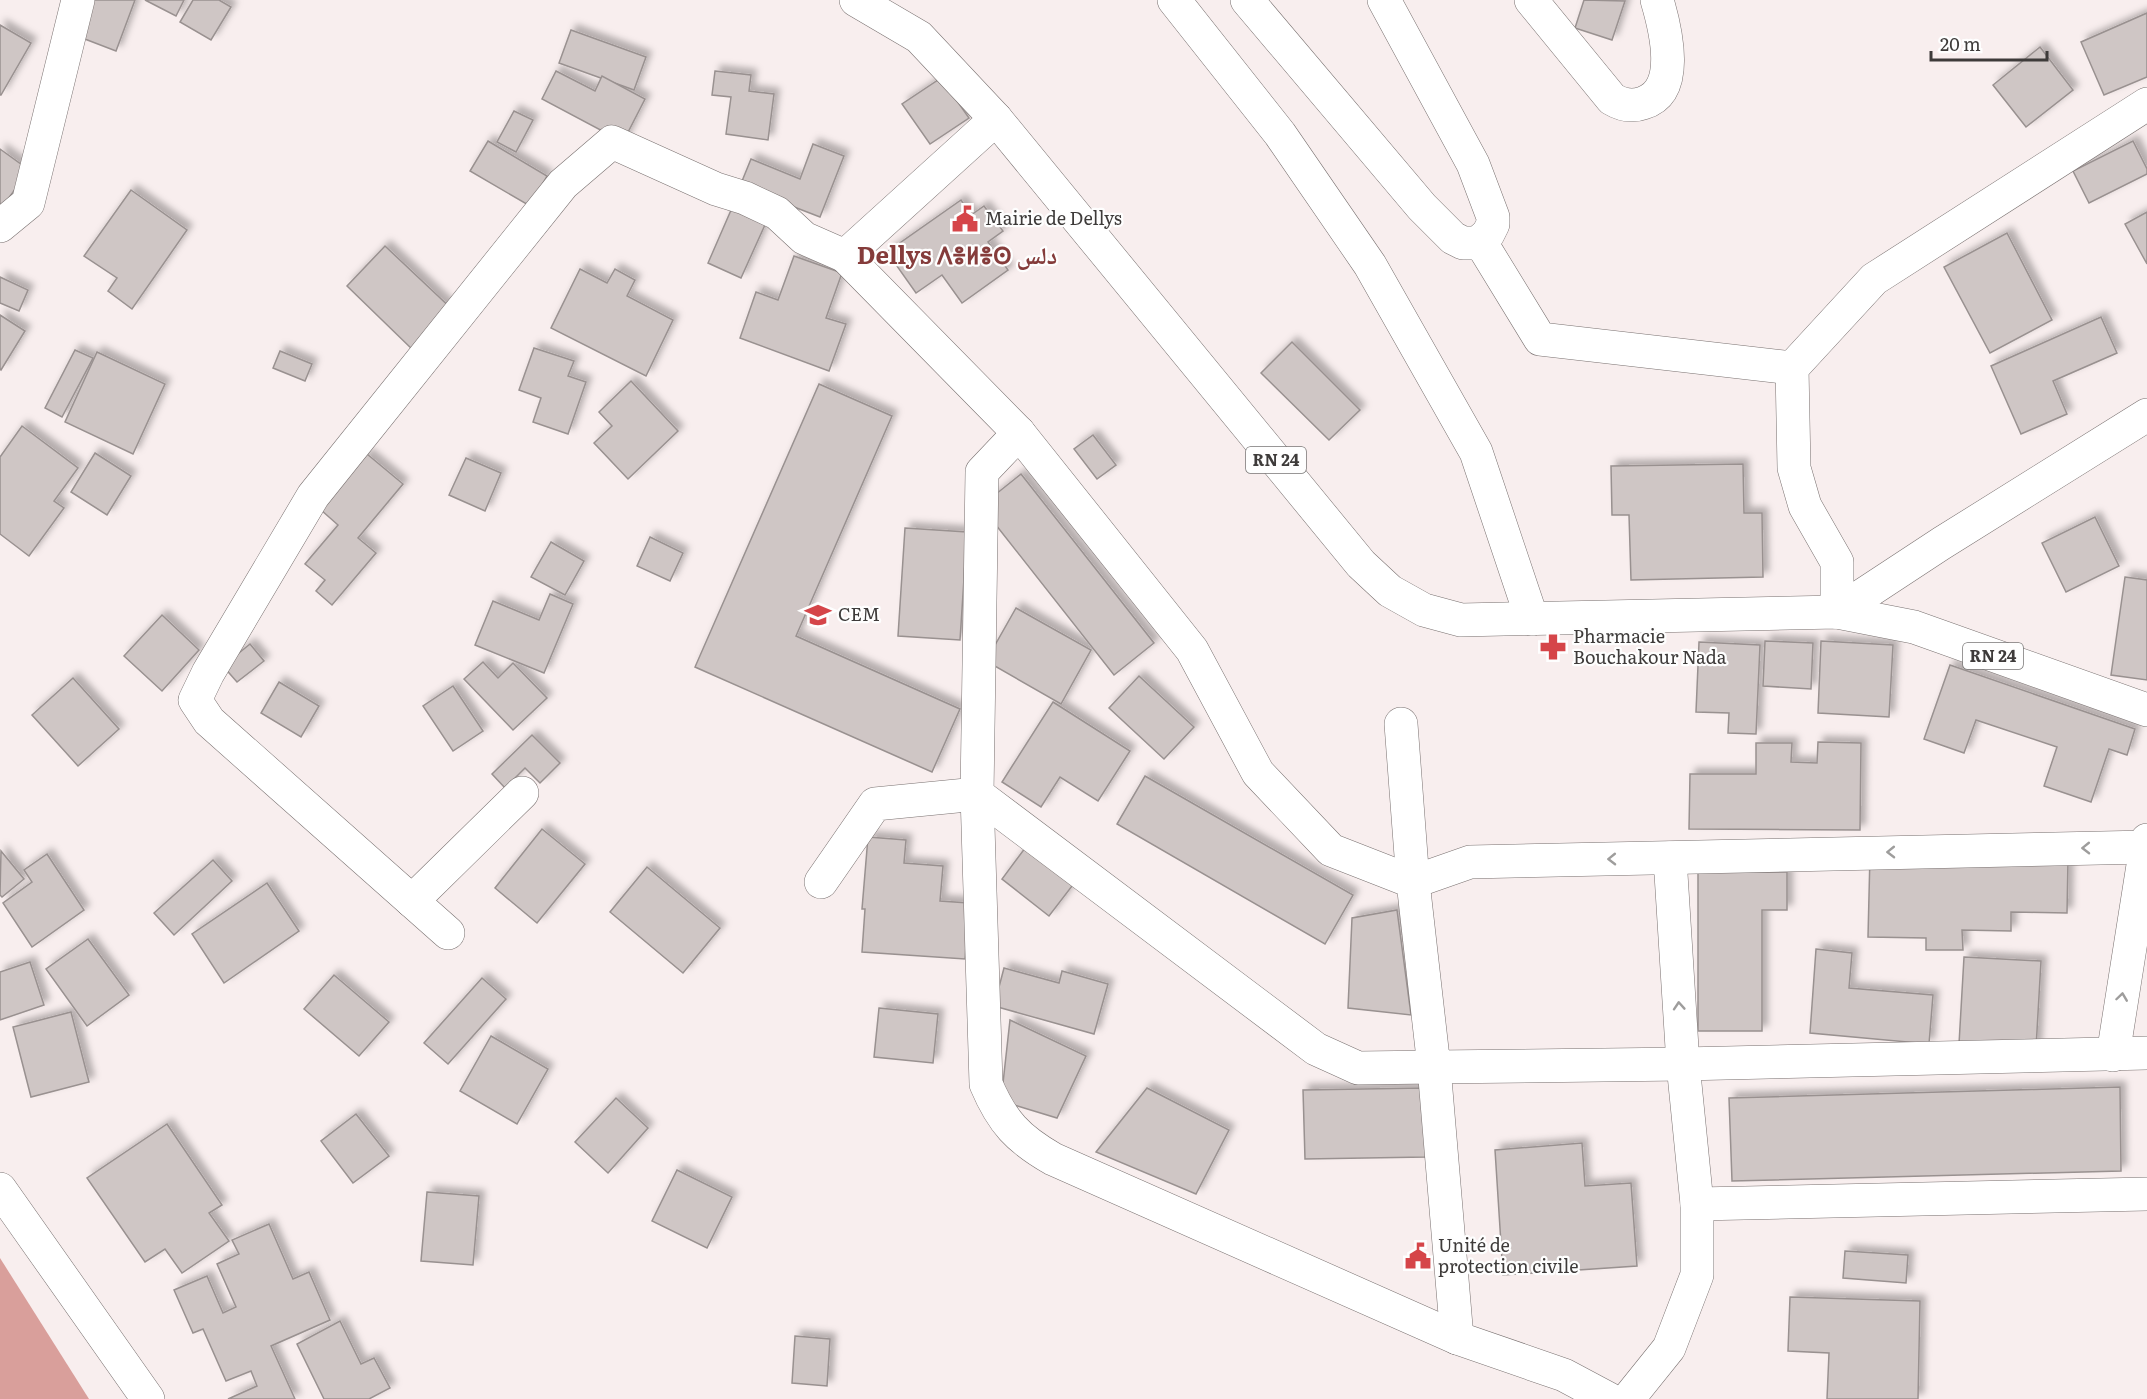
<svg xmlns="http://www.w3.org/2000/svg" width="2147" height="1399" font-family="Literata,'Noto Naskh Arabic','Noto Sans Tifinagh',serif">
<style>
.forest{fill:#d99f9b}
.building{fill:#cfc6c5;stroke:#999190;stroke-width:1.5;filter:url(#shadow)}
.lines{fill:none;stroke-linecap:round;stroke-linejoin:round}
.street-casing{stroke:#797170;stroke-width:34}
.secondary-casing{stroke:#797170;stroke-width:34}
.primary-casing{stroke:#797170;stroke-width:34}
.street{stroke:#fff;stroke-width:33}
.secondary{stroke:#fff;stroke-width:33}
.primary{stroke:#fff;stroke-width:33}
.oneway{stroke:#9e9d9c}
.labels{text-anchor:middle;stroke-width:4.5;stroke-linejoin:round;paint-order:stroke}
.shield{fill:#fefefe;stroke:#787675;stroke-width:1.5}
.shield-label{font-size:16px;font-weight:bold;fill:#3e3b3a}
.poi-label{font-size:18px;fill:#3e3b3a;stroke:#fefefe;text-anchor:start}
.district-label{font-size:24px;font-weight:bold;fill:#853c3b;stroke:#fefefe}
</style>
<defs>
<filter id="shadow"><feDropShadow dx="5.5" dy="-5.5" stdDeviation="3" flood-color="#0004"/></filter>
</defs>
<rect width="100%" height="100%" fill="#f8eeee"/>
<path class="forest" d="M0,1258L89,1399H0Z"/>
<g class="building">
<path d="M90,0H135L116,51L77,36Z"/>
<path d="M145,0H184L176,16Z"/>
<path d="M193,0H219L231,7L211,40L180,22Z"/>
<path d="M1584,0L1625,1L1612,40L1575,28Z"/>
<path d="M2147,13V77L2104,95L2081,42Z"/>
<path d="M0,25L31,43L1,95H0Z"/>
<path d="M571,30L646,57L634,90L559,63Z"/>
<path d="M2040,47L2073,90L2026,127L1993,85Z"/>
<path d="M556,71L595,91L602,76L645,99L623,142L542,99Z"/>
<path d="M715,71L751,75L749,91L774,94L768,140L726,134L731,97L712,95Z"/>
<path d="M941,78L969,118L930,144L902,104Z"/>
<path d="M514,111L533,120L516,152L497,142Z"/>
<path d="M488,141L547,176L530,206L470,171Z"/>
<path d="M2133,141L2147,169V174L2089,203L2073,171Z"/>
<path d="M813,144L844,156L820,217L740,186L751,159L800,179Z"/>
<path d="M0,149L29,170L3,206L0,204Z"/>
<path d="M131,190L187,230L132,309L108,291L117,278L84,256Z"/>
<path d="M961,200L971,215L984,206L1003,231L988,242L1008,270L962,303L942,275L916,293L887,252Z"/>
<path d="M735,201L769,216L741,278L708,263Z"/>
<path d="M2147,212V264L2125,224Z"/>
<path d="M2007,233L2052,320L1990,353L1944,267Z"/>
<path d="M385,246L455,312L416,353L347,286Z"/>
<path d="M794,256L842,273L826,318L846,324L829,371L740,338L756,292L778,300Z"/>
<path d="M580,269L607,283L615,269L635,280L627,296L673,320L646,376L551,328Z"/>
<path d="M0,277L28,290L19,311L0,303Z"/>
<path d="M0,315L25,331L1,370L0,369Z"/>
<path d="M2101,317L2117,353L2053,381L2067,414L2021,434L1991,366Z"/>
<path d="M1292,342L1360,410L1329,440L1261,373Z"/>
<path d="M534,348L574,361L568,376L586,382L568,434L533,422L541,398L519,390Z"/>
<path d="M75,350L93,358L62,417L45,408Z"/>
<path d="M280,351L312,364L305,381L273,368Z"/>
<path d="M97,352L165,384L133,454L65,422Z"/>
<path d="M631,381L678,431L628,479L594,443L612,426L599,412Z"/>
<path d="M819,384L892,416L796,636L960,709L932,772L695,667Z"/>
<path d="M22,426L78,468L54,501L64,508L29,556L0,534V457Z"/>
<path d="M1093,435L1116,465L1097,479L1074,449Z"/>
<path d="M95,453L131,476L107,515L71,492Z"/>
<path d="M367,454L403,484L358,538L376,553L332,605L316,591L325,580L305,564L338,525L321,510Z"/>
<path d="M466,458L501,473L485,511L449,495Z"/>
<path d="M1743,464L1744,513H1762L1763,577L1631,580L1629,515H1612L1611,466Z"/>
<path d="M1021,474L1154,643L1114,675L981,506Z"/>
<path d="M2095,517L2119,566L2066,592L2042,543Z"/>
<path d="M905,528L967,532L960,640L898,636Z"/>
<path d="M650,537L683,553L670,581L637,566Z"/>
<path d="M551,542L584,561L565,595L531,577Z"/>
<path d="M2125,577L2147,580V680L2111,675Z"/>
<path d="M550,594L573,604L544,673L475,645L493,601L539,620Z"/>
<path d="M1016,608L1091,650L1061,704L986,661Z"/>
<path d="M162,615L199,650L162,691L124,656Z"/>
<path d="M1765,641L1813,643L1811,689L1763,686Z"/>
<path d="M1821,641L1893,645L1889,717L1818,713Z"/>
<path d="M1699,642L1760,645L1756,734L1728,733L1729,713L1696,712Z"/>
<path d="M250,644L264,661L237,682L223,666Z"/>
<path d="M483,662L498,678L513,663L547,698L513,730L464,679Z"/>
<path d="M1950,665L2135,729L2127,755L2109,749L2091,802L2044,786L2057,747L1976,720L1964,753L1924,739Z"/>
<path d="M1139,676L1194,727L1164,759L1109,708Z"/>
<path d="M73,678L119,729L78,766L32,715Z"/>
<path d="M279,682L319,706L301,737L261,713Z"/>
<path d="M453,686L483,731L453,751L423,706Z"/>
<path d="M1053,702L1130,751L1098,801L1060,777L1041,807L1002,782Z"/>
<path d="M532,735L560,763L540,783L525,768L505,788L492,774Z"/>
<path d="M1818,742L1861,743L1860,830L1689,829L1690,774H1756V743H1792L1791,762L1817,763Z"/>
<path d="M1145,776L1353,895L1325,944L1117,824Z"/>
<path d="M542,829L585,864L537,923L495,888Z"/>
<path d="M868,837L906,840L904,863L943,866L940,901L969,903L965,959L862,952L865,909H862Z"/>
<path d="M1031,840L1079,877L1049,916L1002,879Z"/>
<path d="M1,851L24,879L2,897L0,895Z"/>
<path d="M47,854L84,910L32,947L3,903L32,882L24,870Z"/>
<path d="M1870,855L2068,859L2067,913L2011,912V931L1962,930L1963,950H1926V938L1868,937Z"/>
<path d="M213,860L232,881L174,935L154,913Z"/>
<path d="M647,867L720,928L683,973L610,912Z"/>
<path d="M1698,872H1787V910H1762V1031H1698Z"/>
<path d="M267,883L299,931L224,983L192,934Z"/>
<path d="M1397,910L1411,1015L1348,1008L1352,918Z"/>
<path d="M88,939L129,995L87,1026L46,969Z"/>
<path d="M1816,949L1852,953L1849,988L1933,995L1929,1044L1810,1033Z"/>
<path d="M1964,957L2041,961L2036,1048L1959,1044Z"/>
<path d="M30,962L44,1005L0,1020V972Z"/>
<path d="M1004,968L1059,983L1062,971L1108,984L1094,1034L994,1006Z"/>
<path d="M334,975L389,1022L359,1056L304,1009Z"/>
<path d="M482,978L506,999L448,1064L424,1043Z"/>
<path d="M879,1008L938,1014L933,1063L874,1057Z"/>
<path d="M71,1012L89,1082L31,1097L13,1027Z"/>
<path d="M1010,1020L1086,1056L1057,1118L1001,1101Z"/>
<path d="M491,1036L548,1069L517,1124L460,1091Z"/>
<path d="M2120,1087L2121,1171L1732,1181L1729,1098Z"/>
<path d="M1147,1088L1229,1130L1196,1194L1096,1152Z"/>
<path d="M1424,1088L1426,1157L1305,1159L1303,1090Z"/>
<path d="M616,1098L648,1128L608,1173L575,1142Z"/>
<path d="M356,1114L389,1156L353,1183L321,1141Z"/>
<path d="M167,1124L222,1205L209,1213L229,1241L182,1273L165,1249L145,1262L87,1178Z"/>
<path d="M1582,1143L1585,1186L1631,1183L1637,1266L1503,1275L1495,1150Z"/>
<path d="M677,1170L732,1197L707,1248L652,1221Z"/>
<path d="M427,1192L479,1196L473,1265L421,1261Z"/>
<path d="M269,1224L293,1279L309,1272L330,1320L271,1346L295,1399H228L257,1386L251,1371L226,1381L203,1329L193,1333L174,1290L207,1276L223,1313L236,1307L217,1264L239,1254L232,1240Z"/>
<path d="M1845,1251L1908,1255L1906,1283L1843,1278Z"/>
<path d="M1790,1297L1920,1301L1918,1399H1827L1829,1353L1788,1351Z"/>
<path d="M340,1321L361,1364L374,1358L390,1388L369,1399H324L297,1344Z"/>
<path d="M795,1336L830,1339L827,1386L792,1383Z"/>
</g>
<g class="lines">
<g class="street-casing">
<g id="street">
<path d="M0,226L28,203L78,0"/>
<path d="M1480,241L1540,339L1792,368"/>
<path d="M1019,433L982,472L977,794L1316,1049L1358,1068L1434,1067L1457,1338"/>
<path d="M1837,612V562L1805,506L1794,468L1792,368L1874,279L2147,104"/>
<path d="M1401,724L1413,882L1470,862L2147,847"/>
<path d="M821,882L875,804L977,794L986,1084C1002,1122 1018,1139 1053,1159L1457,1338L1564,1375L1609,1399"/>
<path d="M412,901L522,793"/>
<path d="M448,933L209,721L195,700L208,673L313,496L563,184L612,142L716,189L745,198L777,213L804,238L845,256"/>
<path d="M2113,1055L2147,840"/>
<path d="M0,1189L148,1399"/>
<path d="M1697,1204L2147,1194"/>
<path d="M1628,1399L1669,1348L1697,1275V1204L1683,1064L1670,858"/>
</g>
</g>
<g class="secondary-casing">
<g id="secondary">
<path d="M1174,0L1280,134L1370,265L1476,452L1532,619"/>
<path d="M1247,0L1422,207L1453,238L1463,243H1474L1480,241L1488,234L1493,224V217L1473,164L1384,0"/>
<path d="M1531,0L1612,99C1622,105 1632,107 1643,103C1682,91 1665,27 1657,0"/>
<path d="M996,119L845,256L1019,433L1192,650L1258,773L1331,850L1413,882L1434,1067L1683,1064L2147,1053"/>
<path d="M1837,612L1942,543L2147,415"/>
</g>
</g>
<g class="primary-casing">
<path id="primary" d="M856,0L919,37L996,119L1361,564L1390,591L1424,610L1461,620L1837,612L1914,627L2147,710"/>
</g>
<use href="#street" class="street"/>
<use href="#secondary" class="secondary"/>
<use href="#primary" class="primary"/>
</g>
<defs><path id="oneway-chevron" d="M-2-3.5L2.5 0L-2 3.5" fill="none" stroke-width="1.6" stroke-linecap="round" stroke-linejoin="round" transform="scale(1.5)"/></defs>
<g class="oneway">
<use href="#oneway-chevron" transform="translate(2086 848) rotate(179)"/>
<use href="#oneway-chevron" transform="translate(1891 852) rotate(179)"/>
<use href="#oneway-chevron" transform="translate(1612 859) rotate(179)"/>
<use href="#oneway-chevron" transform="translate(2122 997) rotate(-82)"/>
<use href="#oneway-chevron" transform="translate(1679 1006) rotate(-94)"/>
</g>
<defs>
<g id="civic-bare" transform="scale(2.07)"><path d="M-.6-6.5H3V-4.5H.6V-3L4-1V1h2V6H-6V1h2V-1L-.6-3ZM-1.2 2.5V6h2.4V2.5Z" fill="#d54549" stroke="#fefefe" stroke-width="2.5" paint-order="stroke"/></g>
<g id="school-bare" transform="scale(2.07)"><path d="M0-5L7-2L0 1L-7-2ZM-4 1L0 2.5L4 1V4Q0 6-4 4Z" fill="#d54549" stroke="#fefefe" stroke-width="2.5" paint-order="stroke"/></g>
<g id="pharmacy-bare" transform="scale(2.07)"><path d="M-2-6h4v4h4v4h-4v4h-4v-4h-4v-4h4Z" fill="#d54549" stroke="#fefefe" stroke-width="2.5" paint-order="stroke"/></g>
</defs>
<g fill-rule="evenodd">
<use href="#civic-bare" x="965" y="219"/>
<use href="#school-bare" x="818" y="615"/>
<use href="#pharmacy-bare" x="1553" y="647"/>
<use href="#civic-bare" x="1418" y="1256"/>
</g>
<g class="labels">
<g class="shield">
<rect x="1246" y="447" width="60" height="26" rx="4.5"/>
<rect x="1963" y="643" width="60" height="26" rx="4.5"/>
</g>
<g class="shield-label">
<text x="1276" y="466">RN 24</text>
<text x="1993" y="662">RN 24</text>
</g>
<g class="poi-label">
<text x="985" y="225">Mairie de Dellys</text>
<text x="838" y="621">CEM</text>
<text x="1573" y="643">Pharmacie<tspan x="1573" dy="21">Bouchakour Nada</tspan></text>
<text x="1438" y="1252">Unité de<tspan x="1438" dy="21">protection civile</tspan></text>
</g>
<g class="district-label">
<text x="957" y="264">Dellys ⴷⴻⵍⴻⵙ دلس</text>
</g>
</g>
<path d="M1931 51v9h116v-9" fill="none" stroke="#3e3b3a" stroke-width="3"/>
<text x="1940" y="51" font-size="18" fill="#3e3b3a" stroke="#fefefe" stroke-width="4.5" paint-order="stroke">20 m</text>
</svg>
